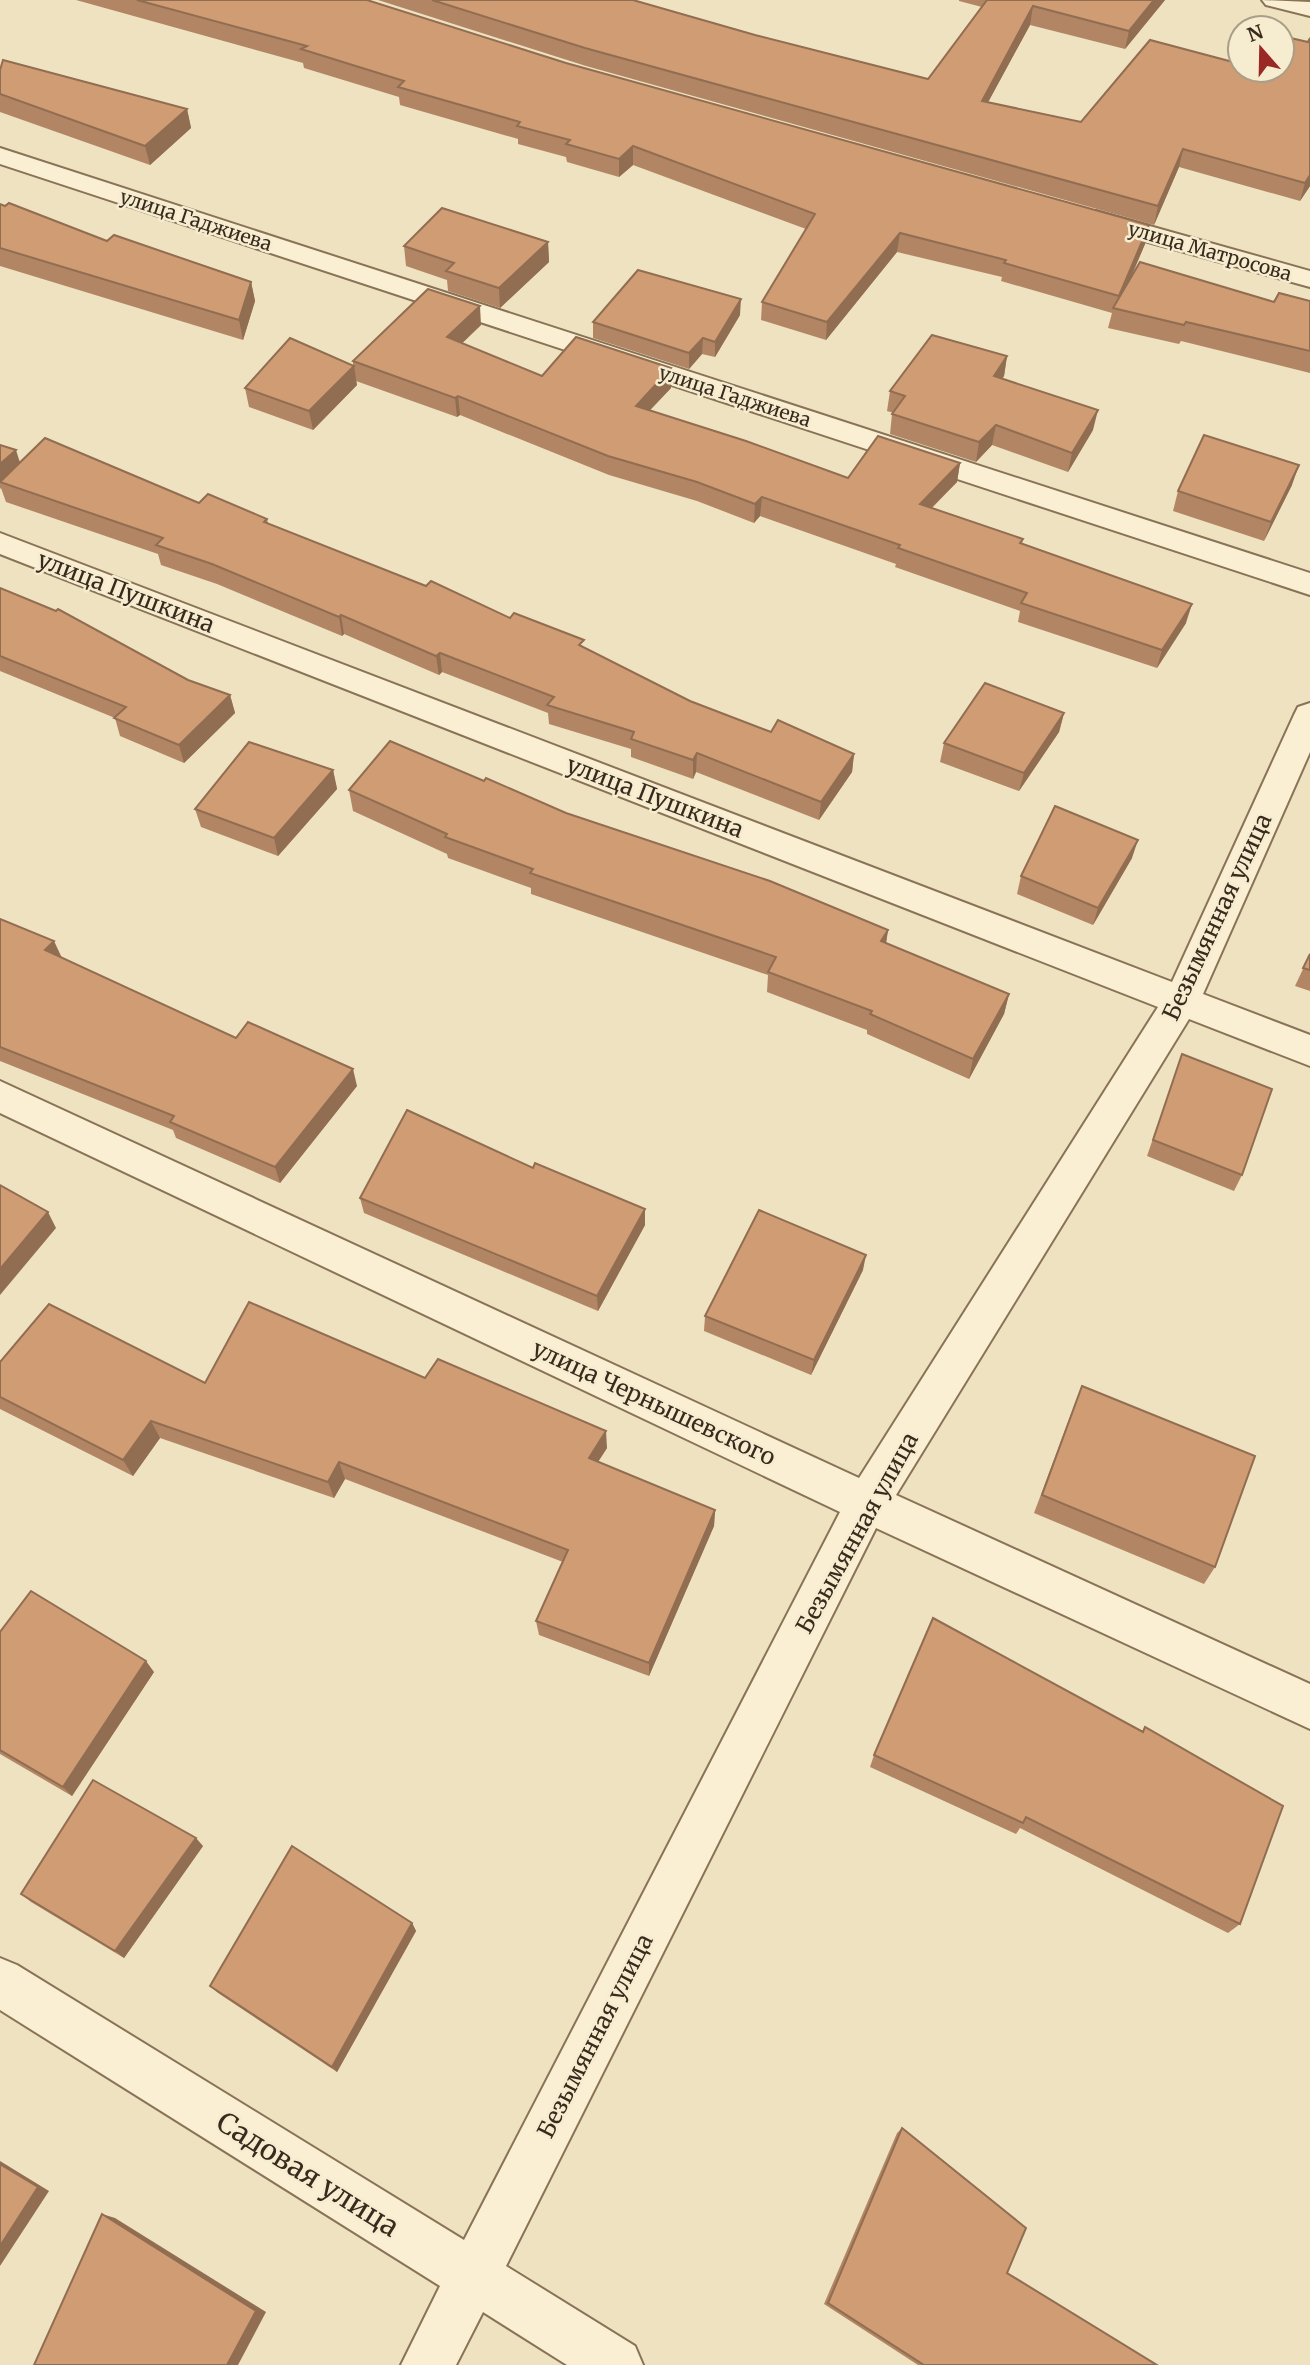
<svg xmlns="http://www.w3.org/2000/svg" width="1310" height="2365" font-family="Merriweather,serif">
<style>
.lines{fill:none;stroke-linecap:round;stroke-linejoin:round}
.minor-casing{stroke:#897357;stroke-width:4}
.minor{fill:#faefd3;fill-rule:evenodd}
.wall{fill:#b28664}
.shaded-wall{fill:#916d51}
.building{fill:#cf9c74;stroke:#916d51;stroke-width:2}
.labels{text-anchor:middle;stroke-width:5;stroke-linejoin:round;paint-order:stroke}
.far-street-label{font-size:19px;fill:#382a1c;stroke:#f6ecd0}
.street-label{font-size:23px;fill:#382a1c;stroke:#f6ecd0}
.near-street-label{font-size:28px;fill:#382a1c;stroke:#f6ecd0}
</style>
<rect width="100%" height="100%" fill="#efe2c0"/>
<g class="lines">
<g class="minor-casing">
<g id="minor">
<path d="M1262,0L1310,2V16L1266,5Z"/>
<path d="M0,148L1310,573V595L0,164Z"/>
<path d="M1096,211L1310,271V287L1087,225L1083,219L1087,213Z"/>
<path d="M0,533L1172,982L1294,715L1298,707L1310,703V752L1203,994L1310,1035V1066L1189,1019L896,1495L1310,1684V1729L876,1528L506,2266L635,2346L643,2365H567L483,2312L456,2365H401L440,2286L0,2010V1958L17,1965L464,2240L840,1512L0,1113V1081L859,1478L1158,1007L0,554Z"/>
</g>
</g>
<use href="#minor" class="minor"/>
</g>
<g class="wall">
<path d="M76,0H367L566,63L1145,244L1130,280L1274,302L1310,301V373L1181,341L1179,344L1108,328L1112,313L1001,281L1002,277L897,252L826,340L761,320L762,302L806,229L633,165L619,177L567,162L566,157L518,144V139L400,105L399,97L304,68L303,63Z"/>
<path d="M378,0H633L755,35L928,79L982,7L959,1V0H1165L1125,49L1030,25L988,102L1081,122L1233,62L1308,42L1310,38V186L1300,201L1179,167L1154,225L586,66Z"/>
<path d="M0,70L187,109L191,128L150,165L0,112Z"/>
<path d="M0,204L107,241L251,282L255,301L243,340L0,266Z"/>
<path d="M548,242L549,262L500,308L448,291L447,280L406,266L404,246Z"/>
<path d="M740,315L715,357L702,354L689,369L593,338V322Z"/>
<path d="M481,325L462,343L542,376L671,368V388L650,410L848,478L960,463L957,482L932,508L1023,539L1022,544L1186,623L1157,668L1018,622L1020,611L895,567L896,564L760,516L754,523L697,501L609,475L460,415L457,417L356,381L357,385L313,430L249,407L245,388L353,366V361Z"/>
<path d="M1007,356L1004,376L1002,378L1093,430L1068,472L992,445L976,462L890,434L892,414L894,413L887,411L890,391Z"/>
<path d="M0,445L20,462L267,519L268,523L426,586L510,618L585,648L690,701L771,732L854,754L852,772L819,820L696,772L693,779L631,757V749L549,724L548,713L442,672L439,675L344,634L342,636L217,584L161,565L158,554L6,502L1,488L0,489Z"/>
<path d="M1292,485L1264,541L1173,511L1178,491Z"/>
<path d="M0,588L188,680L230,695L235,713L184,763L120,736L115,718L0,671Z"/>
<path d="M1064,713L1059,732L1019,791L940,762L944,743Z"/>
<path d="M333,770L337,789L278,856L201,827L195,809Z"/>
<path d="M484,781L566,813L888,930L886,943L1009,994L1004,1014L969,1079L867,1034V1030L767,992L768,975L531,894V888L448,858L447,854L353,811L349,790Z"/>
<path d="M1132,858L1093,925L1017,894L1021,876Z"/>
<path d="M0,919L61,957L236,1038L357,1086L280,1183L176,1138L173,1130L0,1061Z"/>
<path d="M1310,954V991L1295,986Z"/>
<path d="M1182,1054L1242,1175L1234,1191L1147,1156Z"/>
<path d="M533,1168L645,1225L598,1311L364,1213L360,1198Z"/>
<path d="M863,1270L811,1375L704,1331L705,1316Z"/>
<path d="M0,1362L205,1383L425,1378L607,1448L598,1462L715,1510L714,1526L649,1676L539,1635L536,1621L563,1562L345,1479L334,1498L160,1438L133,1476L0,1409Z"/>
<path d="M1082,1386L1215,1567L1204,1584L1034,1513L1074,1406Z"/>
<path d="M0,1632L154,1672L72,1796L0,1754Z"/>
<path d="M1145,1727L1240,1924L1228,1933L1020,1828L1016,1834L870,1767L874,1755L1142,1731Z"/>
<path d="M203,1846L124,1958L31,1902L21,1894Z"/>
<path d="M412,1923L416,1931L337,2072L218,1993L210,1986Z"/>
<path d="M902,2128L1007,2273L1157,2365H918L824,2304L897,2133Z"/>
</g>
<g class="shaded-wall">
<path d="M1154,0H1165L1125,49L1129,31Z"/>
<path d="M1033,6L1030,25L979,119L982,101Z"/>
<path d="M187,109L191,128L150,165L145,146Z"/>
<path d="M633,146V165L619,177V159Z"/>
<path d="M1183,149L1179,167L1154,225L1158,206Z"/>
<path d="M1310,175V186L1300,201L1305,183Z"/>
<path d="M1149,225L1145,244L1117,309H1116L1119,296Z"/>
<path d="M900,233L897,252L826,340L827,322Z"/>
<path d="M548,242L549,262L500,308L499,288Z"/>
<path d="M251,282L255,301L243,340L239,320Z"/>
<path d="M741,299L740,315L715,357V342Z"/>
<path d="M480,306L481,325L449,356L447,337Z"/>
<path d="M703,338L702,354L689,369V353Z"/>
<path d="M1007,356L1004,376L991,395L994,376Z"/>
<path d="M354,366L357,385L313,430L309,411Z"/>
<path d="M671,368V388L636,425V406Z"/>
<path d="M458,396L460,415L457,417L455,398Z"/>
<path d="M1098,410L1093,430L1068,472L1072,453Z"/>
<path d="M996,425L992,445L976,462L979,442Z"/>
<path d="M16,450L22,469L0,482V464Z"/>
<path d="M960,463L957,482L917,522L920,504Z"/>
<path d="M1299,465L1292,485L1264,541L1271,522Z"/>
<path d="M762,497L760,516L754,523L755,504Z"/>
<path d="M1192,604L1186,623L1157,668L1162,650Z"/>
<path d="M341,615L344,634L342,636L339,617Z"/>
<path d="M440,653L442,672L439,675L436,656Z"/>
<path d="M230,695L235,713L184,763L179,745Z"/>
<path d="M1064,713L1059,732L1019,791L1024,773Z"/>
<path d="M697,753L696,772L693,779V760Z"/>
<path d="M854,754L852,772L819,820L821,802Z"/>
<path d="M333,770L337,789L278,856L274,838Z"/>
<path d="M1138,840L1132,858L1093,925L1098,908Z"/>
<path d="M888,930L885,950L881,941Z"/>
<path d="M54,941L62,958L45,950Z"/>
<path d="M1009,994L1004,1014L969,1079L973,1059Z"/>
<path d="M353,1069L357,1086L280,1183L275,1167Z"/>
<path d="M645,1209V1225L598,1311L597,1296Z"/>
<path d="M48,1212L56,1228L0,1295V1269Z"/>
<path d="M866,1255L863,1270L811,1375L814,1360Z"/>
<path d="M151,1421L160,1438L133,1476L123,1460Z"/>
<path d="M606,1431L607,1448L590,1474L589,1458Z"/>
<path d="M339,1462L345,1479L334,1498L328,1482Z"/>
<path d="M715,1510L714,1526L649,1676V1663Z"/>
<path d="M146,1661L154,1672L72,1796L63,1787Z"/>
<path d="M196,1838L203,1846L124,1958L115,1951Z"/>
<path d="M412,1923L416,1931L337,2072L332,2067Z"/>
<path d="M0,2161L49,2191L0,2266Z"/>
<path d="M102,2214L115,2218L266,2312L238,2365H227Z"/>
</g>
<g class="building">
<path d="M137,0H367L566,63L1149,225L1119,296L1004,263L1006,260L900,233L827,322L762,302L815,214L633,146L619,159L566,144L570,140L517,126L520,122L398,87L404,81L301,49L307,46Z"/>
<path d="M432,0H633L755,35L928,79L987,0H1154L1129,31L1033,6L982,101L1081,122L1150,40L1233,62L1240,46V70H1282V36L1308,42L1310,38V175L1305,183L1183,149L1158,206L585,48Z"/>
<path d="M3,60L187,109L145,146L0,94V70Z"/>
<path d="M9,203L107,241L114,235L251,282L239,320L0,248V204L5,206Z"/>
<path d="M442,208L548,242L499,288L446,271L454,263L404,246Z"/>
<path d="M1140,262L1274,302L1279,293L1310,301V351L1186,322L1184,325L1113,308Z"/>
<path d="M638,270L741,299L715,342L703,338L689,353L593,322Z"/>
<path d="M428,289L480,306L447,337L542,376L576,337L671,368L636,406L746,441L848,478L878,436L960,463L920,504L1023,539L1020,543L1192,604L1162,650L1021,603L1027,593L898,548L900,545L762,497L755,504L697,482L608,456L458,396L455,398L353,361Z"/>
<path d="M932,335L1007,356L994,376L1098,410L1072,453L996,425L979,442L892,414L905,396L890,391Z"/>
<path d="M290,338L354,366L309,411L245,388Z"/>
<path d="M1204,435L1299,465L1271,522L1178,491Z"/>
<path d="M45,438L199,503L208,494L267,519L264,522L426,586L431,581L510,618L514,613L584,640L579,645L690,701L771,732L778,720L854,754L821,802L697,753L693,760L631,739L634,732L547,705L554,697L440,653L436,656L341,615L339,617L212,564L156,545L163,538L0,482Z"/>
<path d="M0,445L16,450L0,464Z"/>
<path d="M0,588L56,611L58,609L188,680L230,695L179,745L114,718L126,707L0,656Z"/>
<path d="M985,683L1064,713L1024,773L944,743Z"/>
<path d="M390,741L484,781L486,778L566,813L770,881L888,930L881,941L1009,994L973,1059L870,1014L872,1011L768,972L776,957L530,873L533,869L445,837L447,834L349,790Z"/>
<path d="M249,742L333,770L274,838L195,809Z"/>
<path d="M1055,806L1138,840L1098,908L1021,876Z"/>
<path d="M0,919L54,941L45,950L236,1038L248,1022L353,1069L275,1167L170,1122L174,1116L0,1047Z"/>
<path d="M1310,954V970L1303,968Z"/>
<path d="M1182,1054L1272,1089L1242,1175L1153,1140Z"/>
<path d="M407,1110L533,1168L535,1163L645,1209L597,1296L360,1198Z"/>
<path d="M0,1185L48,1212L0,1269Z"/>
<path d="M759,1210L866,1255L814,1360L705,1316Z"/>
<path d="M249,1302L425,1378L438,1359L606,1431L589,1458L715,1510L649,1663L536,1621L568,1550L339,1462L328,1482L151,1421L123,1460L0,1397V1362L49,1304L205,1383Z"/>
<path d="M1082,1386L1255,1456L1215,1567L1042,1495Z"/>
<path d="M31,1591L146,1661L63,1787L0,1750V1632Z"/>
<path d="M933,1618L1143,1732L1145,1727L1283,1806L1240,1924L1026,1817L1023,1823L874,1755Z"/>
<path d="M93,1780L196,1838L115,1951L21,1894Z"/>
<path d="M292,1846L412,1923L332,2067L210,1986Z"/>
<path d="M902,2128L1026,2228L1007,2273L1157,2365H924L828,2303Z"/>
<path d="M0,2164L38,2187L0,2246Z"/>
<path d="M102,2214L256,2311L227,2365H34Z"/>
</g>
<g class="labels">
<g class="far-street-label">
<text transform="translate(196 220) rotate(18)" y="7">улица Гаджиева</text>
<text transform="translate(1210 251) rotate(16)" y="7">улица Матросова</text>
<text transform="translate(735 396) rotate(18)" y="7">улица Гаджиева</text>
</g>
<g class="street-label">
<text transform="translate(126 592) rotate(21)" y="8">улица Пушкина</text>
<text transform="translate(655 797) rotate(21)" y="8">улица Пушкина</text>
<text transform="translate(1217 917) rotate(-65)" y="8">Безымянная улица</text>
<text transform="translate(654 1403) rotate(25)" y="8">улица Чернышевского</text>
<text transform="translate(857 1533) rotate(-61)" y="8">Безымянная улица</text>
<text transform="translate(595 2036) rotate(-63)" y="8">Безымянная улица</text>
</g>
<g class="near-street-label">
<text transform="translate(308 2174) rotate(32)" y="10">Садовая улица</text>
</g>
</g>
<g transform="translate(1261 49) rotate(340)"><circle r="33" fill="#f6ecd0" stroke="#aa9e88" stroke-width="2"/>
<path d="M0-5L12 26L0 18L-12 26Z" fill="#9a2825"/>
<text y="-10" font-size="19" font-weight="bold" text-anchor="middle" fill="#382a1c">N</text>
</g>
</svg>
